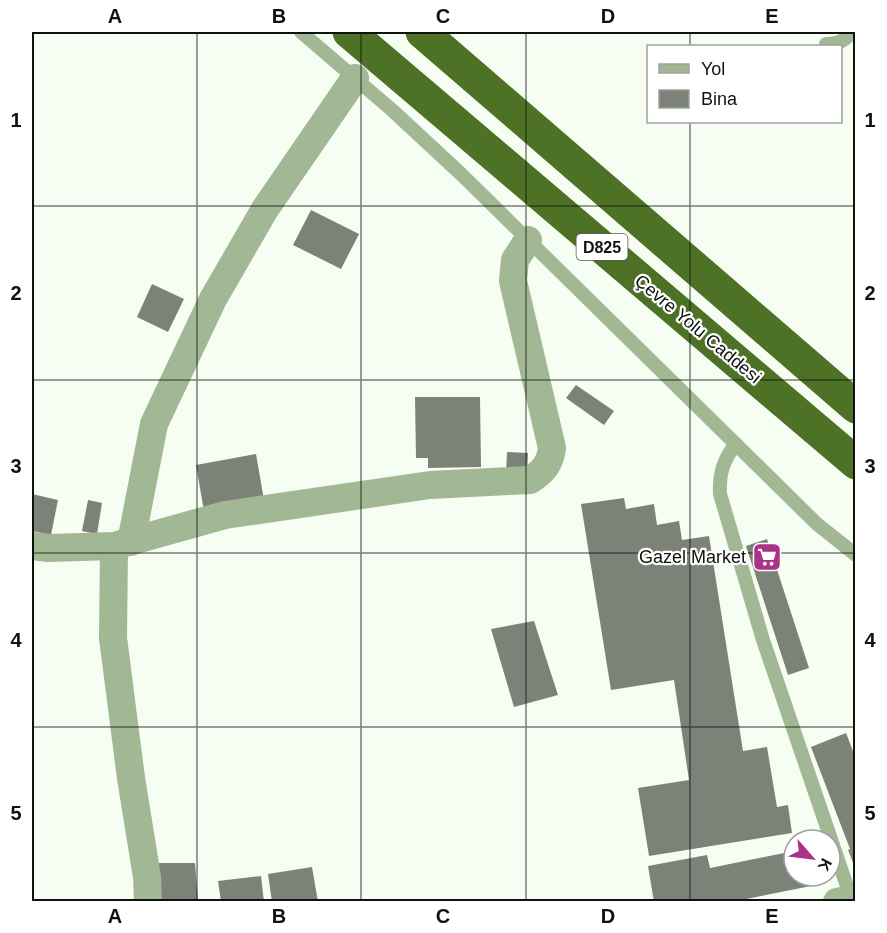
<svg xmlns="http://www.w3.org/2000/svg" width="887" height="933" viewBox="0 0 887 933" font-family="Helvetica,sans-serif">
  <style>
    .building { fill: #7d8278 }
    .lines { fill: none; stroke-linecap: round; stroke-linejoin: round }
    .service { stroke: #a2b793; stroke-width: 14 }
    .minor { stroke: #a2b793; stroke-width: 28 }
    .trunk { stroke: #4d7225; stroke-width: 33 }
    .grid { fill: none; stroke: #10120e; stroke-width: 1.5; stroke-opacity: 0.55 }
    .labels { text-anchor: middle; stroke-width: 4.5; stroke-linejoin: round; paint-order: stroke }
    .shield { fill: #fff; stroke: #585956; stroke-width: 1.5 }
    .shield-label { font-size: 16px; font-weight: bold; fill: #10120e }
    .street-label { font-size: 18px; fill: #10120e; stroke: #fff }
    .poi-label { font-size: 18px; fill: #10120e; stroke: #fff; text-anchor: end }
    .neatline { fill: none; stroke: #10120e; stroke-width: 2 }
    .grid-label { font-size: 20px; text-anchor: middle; font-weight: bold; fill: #10120e }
  </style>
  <rect width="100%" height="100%" fill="#f6fdf2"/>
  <!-- building -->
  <g class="building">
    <polygon points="311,210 359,234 341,269 293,245"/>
    <polygon points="152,284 184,299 168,332 137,317"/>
    <polygon points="576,385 614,411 604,425 566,398"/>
    <polygon points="415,397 480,397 481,467 428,468 428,458 416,458"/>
    <polygon points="507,452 528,453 527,474 506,472"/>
    <polygon points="256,454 264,500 204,511 196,465"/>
    <polygon points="32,494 58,500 51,535 32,531"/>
    <polygon points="624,498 626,509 654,504 657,525 679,521 682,540 709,536 743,751 767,747 777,807 788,805 792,833 649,856 638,788 689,780 674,680 611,690 581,504"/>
    <polygon points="88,500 102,503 97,534 82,531"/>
    <polygon points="767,539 809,668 788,675 746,546"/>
    <polygon points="534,621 558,695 514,707 491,629"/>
    <polygon points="846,733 856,759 855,868 848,850 850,849 811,747"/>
    <polygon points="794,851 794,876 825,876 826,883 731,902 654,902 648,866 707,855 710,868"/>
    <polygon points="156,863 195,863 198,902 158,902"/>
    <polygon points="312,867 318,902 272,902 268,874"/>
    <polygon points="261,876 264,902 221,902 218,881"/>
  </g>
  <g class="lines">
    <!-- service -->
    <g class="service">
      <polyline points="301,32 392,110 461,174 817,524 856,555"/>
      <path d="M826 44C837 44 846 41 851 32"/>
      <path d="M736 444C723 460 719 474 720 494L763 640 851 898"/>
    </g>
    <!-- minor -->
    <g class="minor">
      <polyline points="131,542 154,424 213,299 265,209 355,78"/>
      <path d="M32 546 48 548 114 546 225 515 430 485 530 480C543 472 550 464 552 448L513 281 515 260 528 240"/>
      <polyline points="114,546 113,638 131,778 147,877 148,902"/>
      <polyline points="837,902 856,898"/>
    </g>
    <!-- trunk -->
    <g class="trunk">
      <polyline points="349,32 856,463"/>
      <polyline points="422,32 856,407"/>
    </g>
  </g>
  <!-- grid -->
  <path class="grid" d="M197 32V902M361 32V902M526 32V902M690 32V46M690 122V902M32 206H856M32 380H856M32 553H856M32 727H856"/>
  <!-- icons -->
  <defs>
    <g id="supermarket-square" transform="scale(1.5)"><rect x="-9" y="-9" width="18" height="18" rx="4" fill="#ab3287" stroke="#fff"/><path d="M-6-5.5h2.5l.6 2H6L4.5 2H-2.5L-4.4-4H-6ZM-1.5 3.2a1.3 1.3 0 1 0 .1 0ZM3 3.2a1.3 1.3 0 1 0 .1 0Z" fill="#fff"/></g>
  </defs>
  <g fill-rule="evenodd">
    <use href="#supermarket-square" x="767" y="557"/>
  </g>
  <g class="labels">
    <!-- shield labels -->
    <rect class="shield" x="576.5" y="234" width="51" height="26" rx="4.5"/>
    <g class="shield-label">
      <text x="602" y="253">D825</text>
    </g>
    <!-- street labels -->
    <g class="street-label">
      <text transform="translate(698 329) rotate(40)" y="6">Çevre Yolu Caddesi</text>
    </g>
    <!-- poi labels -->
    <g class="poi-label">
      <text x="746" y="563">Gazel Market</text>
    </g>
  </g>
  <!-- border -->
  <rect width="887" height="933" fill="none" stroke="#ffffff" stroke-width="66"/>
  <!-- legend -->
  <rect x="647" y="45" width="195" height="78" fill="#ffffff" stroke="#9fa09f" stroke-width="1.5"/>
  <rect x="659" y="64" width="30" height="9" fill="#a2b793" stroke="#9fa09f" stroke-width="1.5"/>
  <text x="701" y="75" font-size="18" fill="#10120e">Yol</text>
  <rect x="659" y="90" width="30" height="18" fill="#7d8278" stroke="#9fa09f" stroke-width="1.5"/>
  <text x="701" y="105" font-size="18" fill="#10120e">Bina</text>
  <!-- north arrow -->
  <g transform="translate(812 858) rotate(118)"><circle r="28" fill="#ffffff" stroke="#9fa09f" stroke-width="1.5"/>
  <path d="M0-4.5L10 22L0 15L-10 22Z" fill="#ab3287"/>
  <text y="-9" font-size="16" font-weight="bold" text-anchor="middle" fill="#10120e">K</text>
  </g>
  <rect x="33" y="33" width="821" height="867" class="neatline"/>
  <g class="grid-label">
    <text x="115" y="23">A</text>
    <text x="279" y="23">B</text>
    <text x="443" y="23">C</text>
    <text x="608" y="23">D</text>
    <text x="772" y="23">E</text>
    <text x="16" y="127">1</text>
    <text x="870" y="127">1</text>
    <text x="16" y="300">2</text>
    <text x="870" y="300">2</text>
    <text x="16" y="473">3</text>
    <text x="870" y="473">3</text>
    <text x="16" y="647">4</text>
    <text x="870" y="647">4</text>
    <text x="16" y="820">5</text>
    <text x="870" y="820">5</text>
    <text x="115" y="923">A</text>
    <text x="279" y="923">B</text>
    <text x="443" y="923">C</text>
    <text x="608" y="923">D</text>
    <text x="772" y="923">E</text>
  </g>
</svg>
